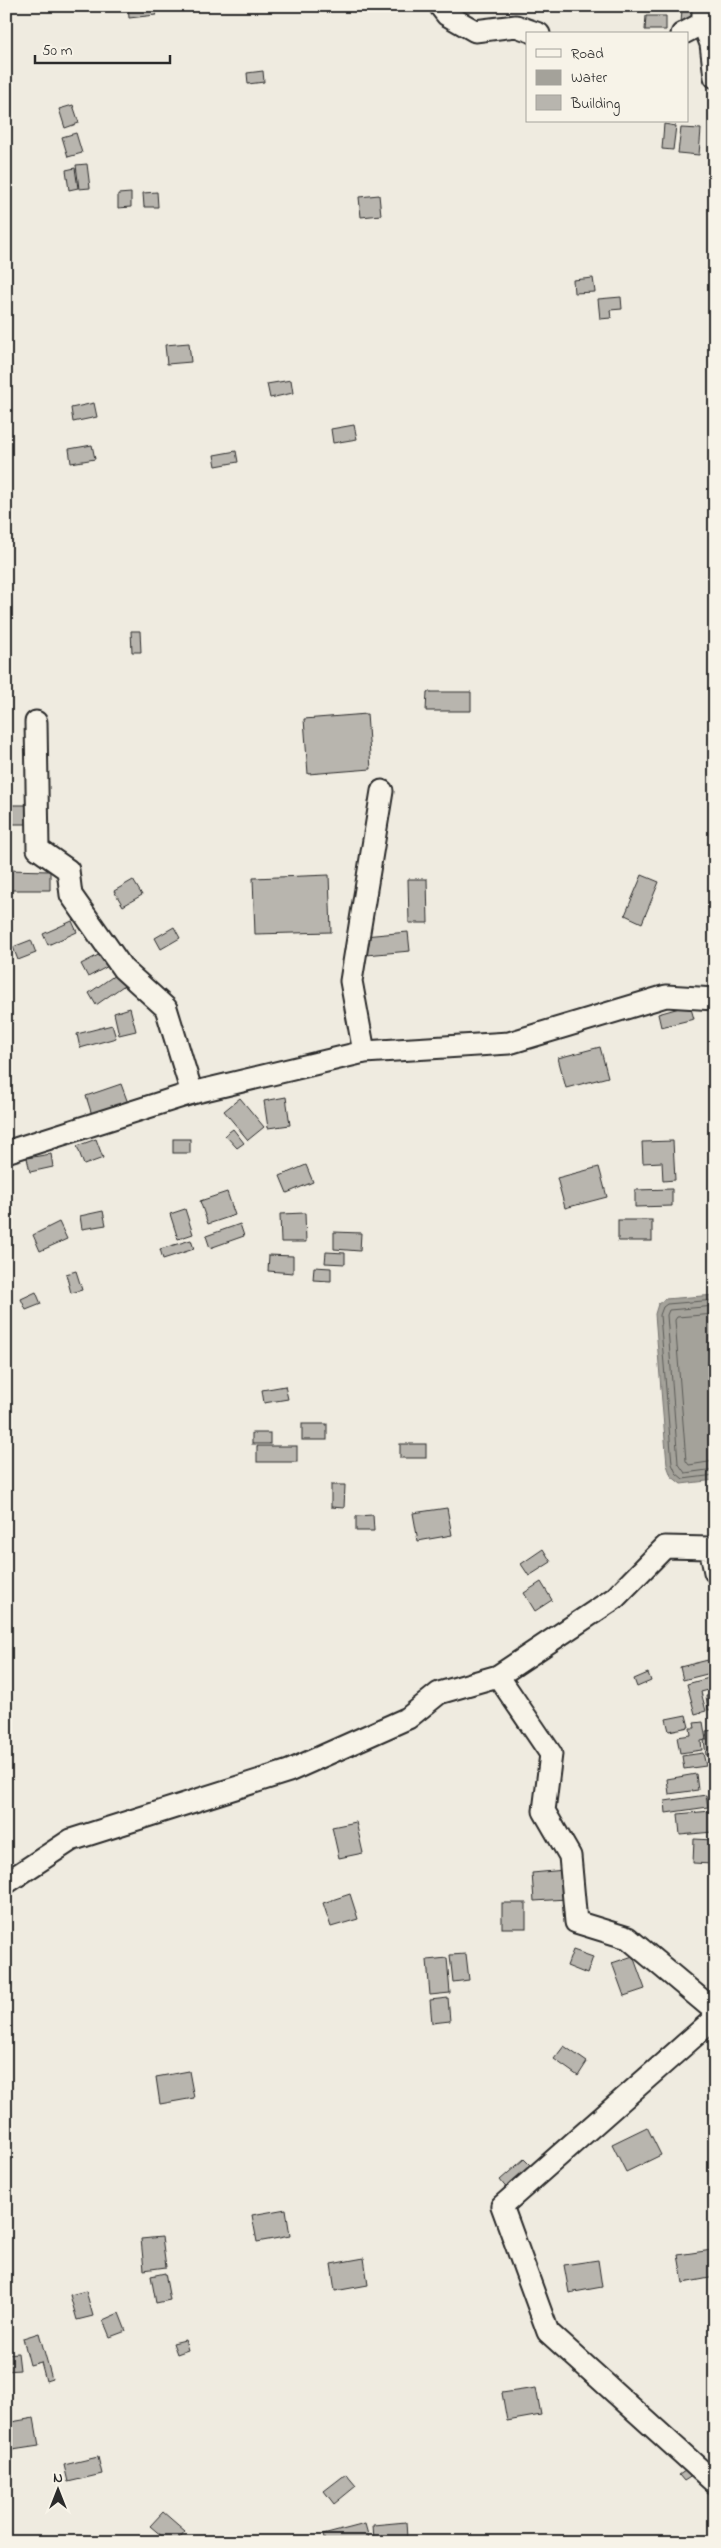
<svg xmlns="http://www.w3.org/2000/svg" width="721" height="2548" viewBox="0 0 721 2548" font-family="'Indie Flower',sans-serif">
  <style>
    .water { fill: #a4a29a; stroke: #74726e }
    .lines { fill: none; stroke-linecap: round; stroke-linejoin: round }
    .shore { stroke: #5b5b57; stroke-width: 1 }
    .building { fill: #b8b5ae; stroke: #2b2b2b }
    .street-casing { stroke: #2b2b2b; stroke-width: 25 }
    .street { stroke: #f7f3e8; stroke-width: 21 }
  </style>
  <rect width="100%" height="100%" fill="#efebe0"/>
  <filter id="ink" filterUnits="userSpaceOnUse"><feTurbulence type="fractalNoise" baseFrequency=".02" numOctaves="2"/><feDisplacementMap in="SourceGraphic" scale="10" xChannelSelector="R" yChannelSelector="G"/><feConvolveMatrix kernelMatrix="1 2 1 2 8 2 1 2 1" color-interpolation-filters="sRGB"/></filter>
  <g filter="url(#ink)">
    <!-- water -->
    <polygon class="water" points="715,1295 715,1480 681,1484 671,1476 667,1465 655,1314 658,1304 665,1299"/>
    <g class="lines">
      <!-- shore -->
      <g class="shore">
        <polyline points="715,1300 667,1304 663,1307 660,1315 672,1464 676,1473 683,1479 715,1475"/>
        <polyline points="715,1306 669,1310 667,1315 678,1463 685,1473 715,1469"/>
        <polyline points="715,1314 677,1317 675,1320 686,1461 689,1465 715,1461"/>
      </g>
    </g>
    <!-- building -->
    <g class="building">
      <polygon points="128,6 154,6 156,15 129,18"/>
      <rect x="584" y="6" width="18" height="4"/>
      <rect x="643" y="6" width="32" height="5"/>
      <polygon points="682,9 695,9 695,23 681,23"/>
      <polygon points="646,16 666,16 666,30 645,30"/>
      <polygon points="263,71 264,82 248,84 247,73"/>
      <polygon points="73,105 79,123 65,128 59,109"/>
      <polygon points="664,124 676,126 673,150 662,149"/>
      <polygon points="681,128 701,129 699,155 678,153"/>
      <polygon points="76,133 82,153 68,157 62,137"/>
      <polygon points="87,164 90,188 79,189 76,165"/>
      <polygon points="75,168 78,188 69,190 66,170"/>
      <polygon points="157,192 158,207 144,207 143,193"/>
      <polygon points="131,193 131,207 118,208 118,194"/>
      <polygon points="379,195 381,215 361,217 359,197"/>
      <polygon points="593,278 595,292 574,293 573,280"/>
      <polygon points="621,297 622,309 610,310 611,318 600,319 598,299"/>
      <polygon points="189,343 191,362 167,364 165,345"/>
      <polygon points="291,380 293,393 270,398 267,384"/>
      <polygon points="94,403 97,417 73,422 71,408"/>
      <polygon points="354,425 357,439 333,443 331,429"/>
      <polygon points="92,445 95,459 71,463 69,449"/>
      <polygon points="236,451 238,462 216,466 214,455"/>
      <polygon points="131,631 140,631 141,652 132,652"/>
      <polygon points="427,692 471,692 471,711 426,711"/>
      <polygon points="367,714 371,769 308,774 304,719"/>
      <rect x="6" y="805" width="24" height="19"/>
      <polygon points="6,870 50,871 50,890 6,890"/>
      <polygon points="329,875 331,932 255,934 253,878"/>
      <polygon points="642,875 659,882 642,923 625,915"/>
      <polygon points="408,879 427,879 428,923 409,923"/>
      <polygon points="133,880 142,895 123,906 114,891"/>
      <polygon points="72,921 77,932 48,945 43,934"/>
      <polygon points="174,927 180,938 161,949 155,938"/>
      <polygon points="408,932 410,951 366,955 364,936"/>
      <polygon points="31,940 36,953 18,960 13,947"/>
      <polygon points="108,950 114,963 88,977 81,964"/>
      <polygon points="118,973 126,984 96,1005 89,993"/>
      <polygon points="690,1005 694,1019 661,1027 658,1014"/>
      <polygon points="130,1008 136,1031 119,1035 114,1013"/>
      <polygon points="112,1025 116,1038 80,1048 77,1034"/>
      <polygon points="600,1047 608,1077 566,1088 558,1058"/>
      <polygon points="121,1084 128,1103 92,1115 86,1096"/>
      <polygon points="286,1097 290,1125 268,1128 264,1101"/>
      <polygon points="240,1098 264,1127 248,1140 224,1111"/>
      <polygon points="233,1129 244,1143 237,1148 225,1135"/>
      <polygon points="96,1139 103,1158 84,1165 77,1146"/>
      <rect x="173" y="1139" width="17" height="14"/>
      <polygon points="673,1141 675,1180 663,1181 662,1162 643,1163 642,1142"/>
      <polygon points="51,1154 53,1167 30,1172 27,1158"/>
      <polygon points="306,1165 313,1182 287,1193 280,1176"/>
      <polygon points="599,1167 607,1197 565,1208 557,1178"/>
      <polygon points="672,1189 672,1206 635,1207 635,1190"/>
      <polygon points="227,1192 235,1215 208,1224 200,1201"/>
      <polygon points="185,1209 193,1234 178,1239 170,1214"/>
      <polygon points="103,1211 106,1225 82,1229 80,1216"/>
      <polygon points="305,1213 306,1242 281,1242 280,1214"/>
      <rect x="618" y="1220" width="34" height="21"/>
      <polygon points="59,1222 67,1239 40,1251 33,1235"/>
      <polygon points="240,1224 244,1236 210,1248 206,1236"/>
      <polygon points="334,1232 361,1233 360,1251 334,1249"/>
      <polygon points="191,1240 194,1249 163,1259 160,1249"/>
      <polygon points="326,1252 345,1253 345,1264 325,1263"/>
      <polygon points="269,1255 293,1256 293,1273 268,1271"/>
      <polygon points="314,1267 331,1268 331,1281 313,1280"/>
      <polygon points="76,1271 82,1290 71,1293 66,1274"/>
      <polygon points="36,1292 41,1304 26,1310 21,1299"/>
      <polygon points="285,1386 288,1399 264,1403 262,1390"/>
      <rect x="302" y="1424" width="25" height="16"/>
      <rect x="252" y="1433" width="18" height="11"/>
      <rect x="400" y="1444" width="26" height="14"/>
      <rect x="257" y="1446" width="40" height="16"/>
      <polygon points="331,1485 345,1485 344,1508 331,1507"/>
      <polygon points="447,1508 452,1535 418,1541 413,1513"/>
      <polygon points="373,1515 374,1531 356,1531 356,1516"/>
      <polygon points="543,1549 551,1562 529,1576 521,1564"/>
      <polygon points="541,1582 552,1600 535,1611 524,1593"/>
      <polygon points="708,1660 711,1673 683,1680 680,1667"/>
      <polygon points="648,1673 651,1681 637,1687 634,1679"/>
      <polygon points="709,1678 712,1689 701,1692 706,1711 695,1714 687,1684"/>
      <polygon points="715,1695 715,1709 708,1710 706,1696"/>
      <polygon points="686,1715 689,1727 669,1731 666,1719"/>
      <polygon points="703,1722 706,1740 701,1741 702,1750 680,1753 677,1737 691,1735 690,1728 695,1728 694,1723"/>
      <polygon points="715,1730 715,1754 706,1755 704,1740 707,1740 706,1731"/>
      <polygon points="703,1753 706,1766 684,1769 682,1756"/>
      <polygon points="715,1764 715,1783 712,1783 709,1765"/>
      <polygon points="696,1774 698,1790 669,1794 667,1779"/>
      <polygon points="706,1795 708,1807 666,1813 665,1801"/>
      <polygon points="711,1811 713,1832 680,1835 678,1814"/>
      <polygon points="356,1822 363,1853 339,1858 332,1827"/>
      <polygon points="694,1839 713,1840 712,1864 693,1863"/>
      <polygon points="565,1870 567,1899 534,1901 532,1873"/>
      <polygon points="350,1894 358,1919 331,1927 323,1903"/>
      <rect x="502" y="1903" width="24" height="25"/>
      <polygon points="573,1950 593,1957 587,1974 567,1966"/>
      <polygon points="466,1954 469,1980 453,1982 450,1955"/>
      <polygon points="633,1956 645,1989 624,1996 612,1963"/>
      <polygon points="447,1958 450,1993 430,1995 427,1960"/>
      <polygon points="448,1998 450,2021 432,2023 430,2000"/>
      <polygon points="564,2046 587,2062 578,2076 554,2059"/>
      <polygon points="189,2071 194,2098 160,2104 156,2077"/>
      <polygon points="647,2127 661,2155 626,2172 612,2144"/>
      <polygon points="524,2159 533,2168 508,2190 500,2180"/>
      <polygon points="286,2209 290,2236 257,2242 252,2215"/>
      <polygon points="162,2237 166,2267 144,2270 141,2239"/>
      <polygon points="712,2250 715,2277 683,2283 678,2255"/>
      <polygon points="364,2258 368,2285 335,2291 331,2264"/>
      <polygon points="598,2260 602,2287 569,2293 564,2265"/>
      <polygon points="165,2273 170,2300 156,2303 151,2276"/>
      <polygon points="86,2291 93,2316 77,2320 70,2295"/>
      <polygon points="119,2313 126,2331 110,2337 103,2320"/>
      <polygon points="39,2333 52,2379 46,2381 41,2362 30,2365 23,2338"/>
      <polygon points="185,2340 188,2350 177,2354 173,2343"/>
      <polygon points="18,2353 20,2370 6,2371 6,2354"/>
      <polygon points="536,2388 541,2415 507,2421 502,2393"/>
      <polygon points="34,2418 39,2446 6,2451 6,2423"/>
      <polygon points="98,2457 102,2474 68,2482 64,2465"/>
      <polygon points="691,2467 695,2474 684,2481 679,2475"/>
      <polygon points="346,2474 356,2486 334,2504 324,2491"/>
      <polygon points="163,2512 185,2531 176,2542 169,2542 150,2526"/>
      <polygon points="406,2522 407,2538 374,2540 373,2525"/>
      <polygon points="6,2523 9,2523 11,2542 6,2542"/>
      <polygon points="365,2524 370,2542 325,2542 323,2535"/>
    </g>
    <g class="lines">
      <!-- street casing -->
      <g class="street-casing">
        <g id="street">
          <polyline points="440,6 447,15 475,31 516,26 539,34"/>
          <polyline points="703,6 703,23 711,44 715,77"/>
          <polyline points="682,34 703,23"/>
          <polyline points="36,722 38,849 68,870 71,895 123,969 166,1008 192,1093"/>
          <polyline points="364,1052 351,981 382,791"/>
          <polyline points="6,1152 192,1093 364,1052 509,1043 666,996 715,999"/>
          <polyline points="498,1676 551,1754 544,1811 570,1856 576,1922 628,1938 715,2011"/>
          <polyline points="6,1883 71,1840 289,1771 408,1718 439,1693 498,1676 615,1598 665,1547 710,1548 715,1572"/>
          <polyline points="715,2018 502,2206 548,2332 715,2483"/>
        </g>
      </g>
      <!-- street -->
      <use href="#street" class="street"/>
    </g>
  </g>
  <!-- margin -->
  <rect width="721" height="2548" fill="none" stroke="#f7f3e8" stroke-width="25"/>
  <rect x="12" y="12" width="696" height="2523" fill="none" stroke="#2b2b2b" stroke-width="2" filter="url(#ink)"/>
  <!-- legend -->
  <rect x="526" y="32" width="162" height="90" fill="#f7f3e8" stroke="#a5a39c"/>
  <rect x="536" y="49" width="25" height="8" fill="#f7f3e8" stroke="#a5a39c"/>
  <text x="571" y="58" font-size="15" fill="#2b2b2b">Road</text>
  <rect x="536" y="70" width="25" height="15" fill="#a4a29a" stroke="#a5a39c"/>
  <text x="571" y="82" font-size="15" fill="#2b2b2b">Water</text>
  <rect x="536" y="95" width="25" height="15" fill="#b8b5ae" stroke="#a5a39c"/>
  <text x="571" y="108" font-size="15" fill="#2b2b2b">Building</text>
  <!-- north arrow -->
  <g transform="translate(58 2490)" stroke="#f7f3e8" stroke-width="4" paint-order="stroke">
  <path d="M0-4L9 19L0 12L-9 19Z" fill="#2b2b2b"/>
  <text y="-8" font-size="14" font-weight="bold" text-anchor="middle" fill="#2b2b2b">N</text>
  </g>
  <!-- scale -->
  <path d="M35 55v8h135v-8" fill="none" stroke="#2b2b2b" stroke-width="2.5"/>
  <text x="42" y="55" font-size="15" fill="#2b2b2b" stroke="#f7f3e8" stroke-width="4" paint-order="stroke">50 m</text>
</svg>
